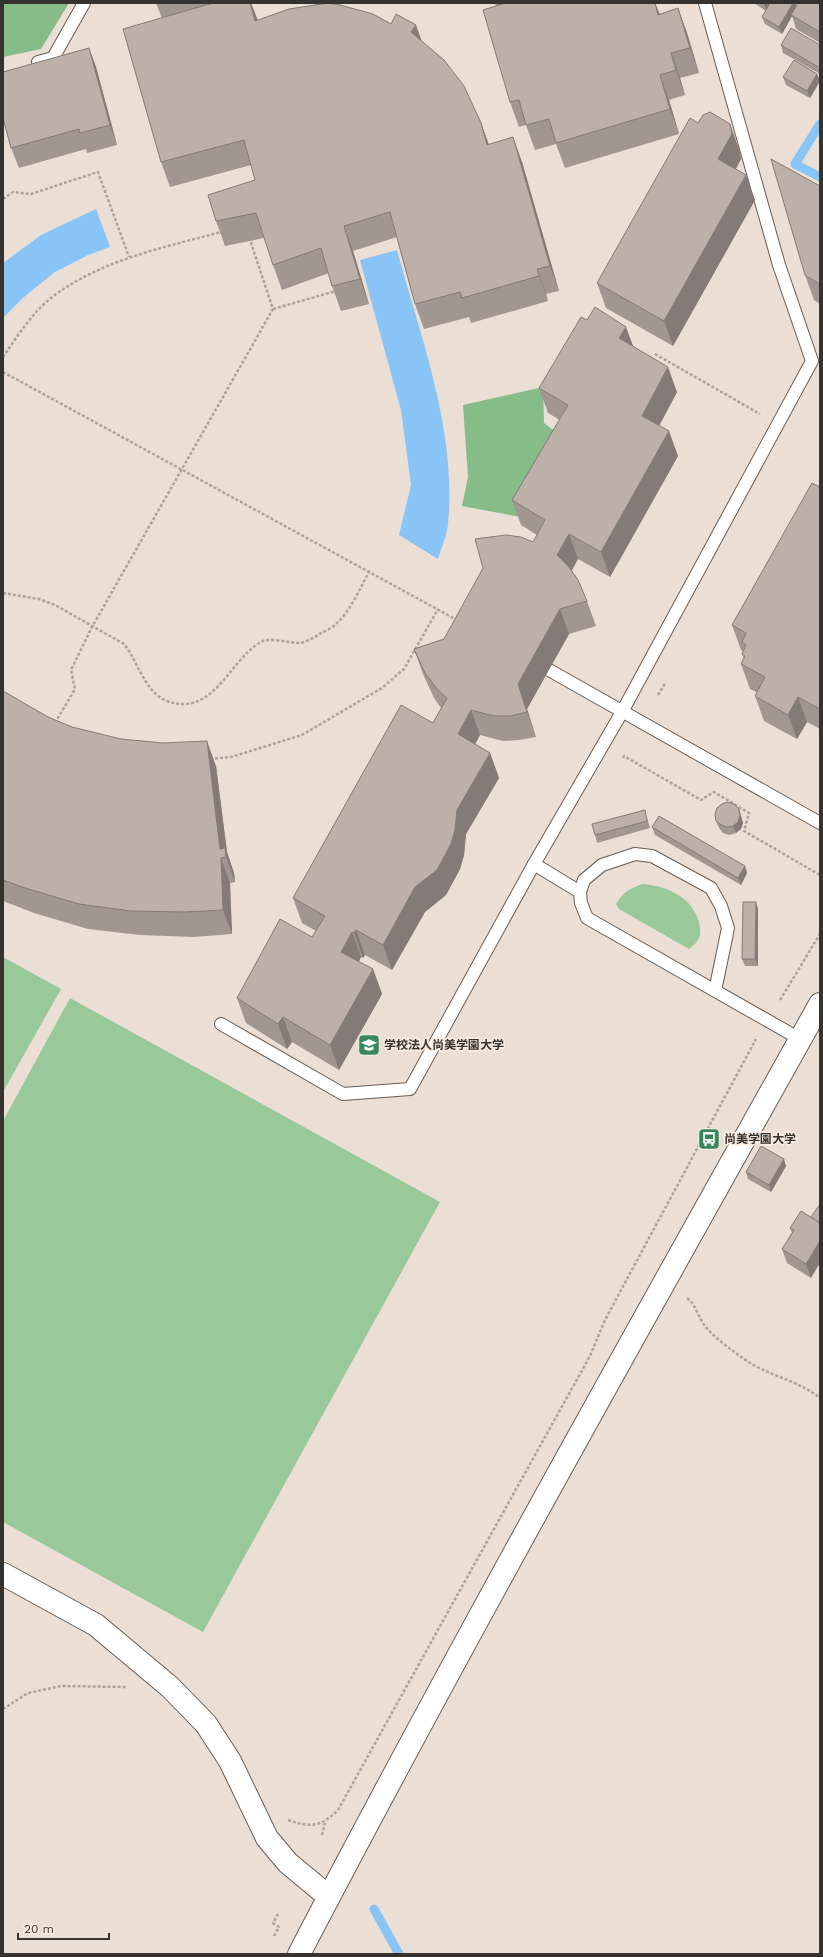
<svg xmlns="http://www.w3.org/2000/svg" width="823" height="1957" viewBox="0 0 823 1957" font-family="'Work Sans','Noto Sans JP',sans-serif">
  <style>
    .green { fill: #99c89a }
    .forest { fill: #85bc88 }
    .water { fill: #88c4f6 }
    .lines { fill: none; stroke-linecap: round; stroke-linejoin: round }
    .stream { stroke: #88c4f6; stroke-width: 9 }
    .lane-casing { stroke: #675d55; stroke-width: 14 }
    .street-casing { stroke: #675d55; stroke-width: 24 }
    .secondary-casing { stroke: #675d55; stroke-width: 24 }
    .path { stroke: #aca39b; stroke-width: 2.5; stroke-dasharray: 3 2; stroke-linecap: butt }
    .lane { stroke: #fff; stroke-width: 12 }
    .street { stroke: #fff; stroke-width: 22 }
    .secondary { stroke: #fff; stroke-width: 22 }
    .wall { fill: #a29790 }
    .shaded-wall { fill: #847b76 }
    .building { fill: #bcb0a8; stroke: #847b76 }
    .labels { text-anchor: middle; stroke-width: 3.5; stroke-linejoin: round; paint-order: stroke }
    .poi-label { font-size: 12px; font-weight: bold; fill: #36322e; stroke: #f7ebe2; text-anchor: start }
  </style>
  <rect width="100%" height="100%" fill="#eaded5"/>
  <!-- green -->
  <g class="green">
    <path d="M643 884C667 886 692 897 699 922 702 935 700 941 689 949L619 909 616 904C623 892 630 888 643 884Z"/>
    <polygon points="3,957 61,989 3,1092"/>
    <polygon points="70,998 440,1202 203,1632 3,1522 3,1121"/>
  </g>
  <!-- forest -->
  <g class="forest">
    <polygon points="3,3 69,3 41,49 3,57"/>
    <polygon points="543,387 544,423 560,435 520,517 462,506 468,477 463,405"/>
  </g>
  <!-- water -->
  <g class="water">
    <polygon points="96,209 110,247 88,255 55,272 24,297 3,318 3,263 41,235"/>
    <path d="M397 250C421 339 457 431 448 524 447 536 441 548 438 559L399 535 411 485 401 410 360 260Z"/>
  </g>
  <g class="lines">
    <!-- stream -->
    <g class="stream">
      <polyline points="820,124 795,164 820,177"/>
      <polyline points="374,1909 399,1954"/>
    </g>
    <!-- lane casing -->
    <g class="lane-casing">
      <g id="lane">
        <polyline points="38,62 53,58 84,3"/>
        <polyline points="549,670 820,823"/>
        <polyline points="534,864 580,892"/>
        <polyline points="715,991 728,928 721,906 711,888 652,856 635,854 602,865 584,880 580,892 581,903 587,918 800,1039"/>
        <polyline points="221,1024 343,1094 410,1089 534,864 622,712 812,361 779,265 705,3"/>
      </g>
    </g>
    <!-- street casing -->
    <g class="street-casing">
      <polyline id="street" points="3,1574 96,1625 170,1687 206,1724 230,1761 267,1838 288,1863 329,1897"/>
    </g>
    <!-- secondary casing -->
    <g class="secondary-casing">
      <path id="secondary" d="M299 1954C466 1634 644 1319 820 1004"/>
    </g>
    <!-- path -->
    <g class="path">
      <polyline points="3,199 13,192 31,194 98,172 129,257"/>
      <polyline points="273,309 336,291"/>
      <polyline points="655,354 760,414"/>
      <path d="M3 357C17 337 31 314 51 298 100 260 162 248 221 232"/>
      <polyline points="3,372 457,620"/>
      <path d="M3 593 39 599 55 605 124 644C138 661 144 692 167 701 214 718 229 660 261 642 268 637 290 643 300 643 306 642 314 638 319 634 325 631 333 628 337 623 351 610 360 588 369 572"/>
      <polyline points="658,695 666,682"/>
      <polyline points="55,723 75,689 71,670 92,627 273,309 250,240"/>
      <polyline points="623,758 624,756 701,800 714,792 749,813 744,831 820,875"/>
      <polyline points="210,759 231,757 302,735 382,688 404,669 438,609"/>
      <polyline points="780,1000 820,934"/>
      <path d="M687 1298C696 1305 697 1314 703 1323 710 1335 733 1351 744 1359 768 1376 796 1379 820 1398"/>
      <polyline points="3,1709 28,1693 61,1686 127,1687"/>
      <path d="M288 1820C312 1828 320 1827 338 1810L590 1356 605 1320 756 1039"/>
      <polyline points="322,1835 325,1823"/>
      <polyline points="274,1936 279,1927 273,1923 278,1914"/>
    </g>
    <!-- lane -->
    <use href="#lane" class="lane"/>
    <!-- street -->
    <use href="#street" class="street"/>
    <!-- secondary -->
    <use href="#secondary" class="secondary"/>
  </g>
  <!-- wall -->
  <g class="wall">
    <polygon points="156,3 251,3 257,21 421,41 481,123 489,145 522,162 559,291 546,294 548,301 471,323 469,317 424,329 415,304 397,237 353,251 369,304 341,311 332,286 329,273 282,290 273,265 264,238 225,246 216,221 255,180 251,165 170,187 161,162 162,18"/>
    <polygon points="495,3 655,3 660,14 678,8 687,33 699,73 680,78 685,95 669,100 679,134 565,168 556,144 535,150 526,125 519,127 510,102 496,6"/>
    <polygon points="754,3 795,3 796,6 820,5 820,43 796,29 792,16 782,34 765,24 762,17 766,11"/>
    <polygon points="781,45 820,45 820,74 783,53"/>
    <polygon points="89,48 96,67 117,145 87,153 86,149 19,168 11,148"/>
    <polygon points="817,74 820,81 810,98 786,85 783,77"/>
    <polygon points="739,149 741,159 736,169 755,200 673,346 606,308 597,283"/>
    <polygon points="820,186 820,304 814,300 805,275"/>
    <polygon points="633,346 677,392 659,426 678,456 610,577 578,559 572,570 587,601 596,626 569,634 527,709 536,737 519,740 503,741 480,735 475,744 490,753 499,778 466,834 464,855 460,869 446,895 425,912 392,970 365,955 363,958 361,957 359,962 373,969 382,994 339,1070 292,1042 287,1049 246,1023 237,998 312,937 316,931 302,923 293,898 433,723 441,708 434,698 423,674 414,649 444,639 533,542 537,535 521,525 512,500 560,420 548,413 539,388"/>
    <polygon points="820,487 820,729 807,722 797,739 764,721 755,696 757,692 750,689 741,664 744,659 742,654 743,651 741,650 732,625"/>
    <polygon points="3,691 48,717 72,727 216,766 227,852 234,873 235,882 230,883 232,934 194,937 140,935 88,929 34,913 3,901"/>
    <polygon points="739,809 743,823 741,829 736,833 729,835 723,833 719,828 716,821"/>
    <polygon points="647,817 650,828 597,843 595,835"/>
    <polygon points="652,827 745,866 747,873 741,885 655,835"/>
    <polygon points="758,909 758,966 745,966 742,959"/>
    <polygon points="786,1166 771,1192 748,1179 746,1172"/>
    <polygon points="811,1217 811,1278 787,1263 782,1249 792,1233 790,1228"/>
  </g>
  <!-- shaded-wall -->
  <g class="shaded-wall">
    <polygon points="250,3 251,3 257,18 264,46 255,21"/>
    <polygon points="655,3 662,22 658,15"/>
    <polygon points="764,3 771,3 766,11 764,4"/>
    <polygon points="793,3 795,3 797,7 791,15 792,16 782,34 779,27"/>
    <polygon points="678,8 687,33 699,73 690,48"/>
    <polygon points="416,25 425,50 411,32"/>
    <polygon points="89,48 96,67 117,145 110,125"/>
    <polygon points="671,53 680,78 685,95 676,70"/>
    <polygon points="817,74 820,81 810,98 807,91"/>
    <polygon points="660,75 669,100 679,134 670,109"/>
    <polygon points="481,123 490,148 487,145"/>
    <polygon points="730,124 739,149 741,159 727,184 718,159"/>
    <polygon points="513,137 522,162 559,291 550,266"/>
    <polygon points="746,175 755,200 673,346 664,321"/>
    <polygon points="344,226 353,251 369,304 360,279"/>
    <polygon points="537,269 546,294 548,301 539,276"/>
    <polygon points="626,327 635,351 619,338"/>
    <polygon points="668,367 677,392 651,441 642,416"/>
    <polygon points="669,431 678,456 610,577 601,552"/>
    <polygon points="569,534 578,559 566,580 557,555"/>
    <polygon points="560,609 569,634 527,709 536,737 527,712 518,684"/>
    <polygon points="798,697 807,722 797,739 788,715"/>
    <polygon points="471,710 480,735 467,759 458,734"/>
    <polygon points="207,741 216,766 227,852 234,873 235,882 226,857 220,849"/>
    <polygon points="490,753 499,778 466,834 464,855 460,869 446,895 425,912 392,970 383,945 415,887 457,810"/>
    <polygon points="739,809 743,823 741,829 736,833 733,826"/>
    <polygon points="221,858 230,883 232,934 223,910"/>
    <polygon points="745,866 747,873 741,885 738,878"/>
    <polygon points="756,902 758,909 758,966 755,959"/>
    <polygon points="356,930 365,955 363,958 354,933"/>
    <polygon points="352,932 361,957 350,977 341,952"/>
    <polygon points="373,969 382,994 339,1070 330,1045"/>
    <polygon points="283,1017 292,1042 287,1049 278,1024"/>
    <polygon points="784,1159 786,1166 771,1192 769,1185"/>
    <polygon points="820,1241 820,1263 811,1278 806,1264"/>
  </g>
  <!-- building -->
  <g class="building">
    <polygon points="213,3 250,3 255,21 289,9 328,3 340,5 373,14 391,24 396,14 416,25 411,32 444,60 464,86 481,123 487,145 513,137 550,266 537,269 539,276 462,298 460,292 415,304 390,212 344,226 360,279 332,286 321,248 273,265 256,213 216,221 208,195 255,180 244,140 161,162 123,29"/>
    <polygon points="505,3 655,3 658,15 678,8 690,48 671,53 676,70 660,75 670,109 556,143 549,119 526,125 519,100 510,102 483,10"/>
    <polygon points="770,3 793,3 779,27 762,17"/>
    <polygon points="798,3 817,3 820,5 820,32 791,15"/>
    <polygon points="791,28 820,45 820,68 781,45"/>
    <polygon points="89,48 110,125 80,133 79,129 11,148 3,118 3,72"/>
    <polygon points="794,60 817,74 807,91 783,77"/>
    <polygon points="710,112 730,124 732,134 718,159 746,175 664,321 597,283 690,118 698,123 703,115"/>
    <polygon points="771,159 820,186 820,284 805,275"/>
    <polygon points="595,307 626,327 619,338 668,367 642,416 669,431 601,552 569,534 557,555 569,567 578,580 587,601 560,609 518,684 527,712 510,716 494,716 471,710 458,734 490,753 457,810 455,830 451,844 437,870 415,887 383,945 356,930 354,933 352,932 341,952 373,969 330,1045 283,1017 278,1024 237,998 280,919 312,937 325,916 293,898 401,705 433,723 447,698 438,690 425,673 414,649 444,639 483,568 475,539 506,535 521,537 533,542 545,520 512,500 568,405 539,388 581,317 587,320"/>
    <polygon points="812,483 820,487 820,709 798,697 788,715 755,696 765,677 741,664 745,656 742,654 746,645 742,642 746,633 732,625"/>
    <polygon points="3,691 48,717 72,727 121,739 163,743 207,741 220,849 225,848 226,857 221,858 223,910 185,912 131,911 79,904 25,888 3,880"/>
    <polygon points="728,802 734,804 739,809 740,815 738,822 733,826 727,827 721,825 716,821 715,814 717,808 722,804"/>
    <polygon points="645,810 647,821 595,835 592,824"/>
    <polygon points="659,816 745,866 738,878 652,827"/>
    <polygon points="743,902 756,902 755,959 742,959"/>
    <polygon points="761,1146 784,1159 769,1185 746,1172"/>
    <polygon points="820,1204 820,1223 811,1217"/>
    <polygon points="801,1211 820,1223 820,1241 806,1264 782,1249 794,1230 790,1228"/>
  </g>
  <!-- icons -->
  <defs>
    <g id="university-square" transform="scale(1.15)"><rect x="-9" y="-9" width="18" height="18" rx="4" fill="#36895c" stroke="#f7ebe2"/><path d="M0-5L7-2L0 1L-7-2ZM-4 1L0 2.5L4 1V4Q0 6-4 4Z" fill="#fff"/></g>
    <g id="bus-square" transform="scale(1.15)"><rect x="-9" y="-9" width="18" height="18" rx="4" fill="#36895c" stroke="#f7ebe2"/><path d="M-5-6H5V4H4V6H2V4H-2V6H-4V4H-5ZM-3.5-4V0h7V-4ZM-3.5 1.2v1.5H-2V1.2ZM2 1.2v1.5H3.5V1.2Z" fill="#fff"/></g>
  </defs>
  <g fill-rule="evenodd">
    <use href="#university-square" x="369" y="1045"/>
    <use href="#bus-square" x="709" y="1139"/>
  </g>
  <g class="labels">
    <!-- poi labels -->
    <g class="poi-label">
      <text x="384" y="1049">学校法人尚美学園大学</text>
      <text x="724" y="1143">尚美学園大学</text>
    </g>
  </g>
  <!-- border -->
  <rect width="823" height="1957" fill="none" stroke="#36322e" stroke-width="8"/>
  <!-- scale -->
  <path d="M18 1933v6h91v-6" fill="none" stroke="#36322e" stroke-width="2"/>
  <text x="24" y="1933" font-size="12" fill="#36322e" stroke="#f7ebe2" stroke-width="3" paint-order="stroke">20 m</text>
</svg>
